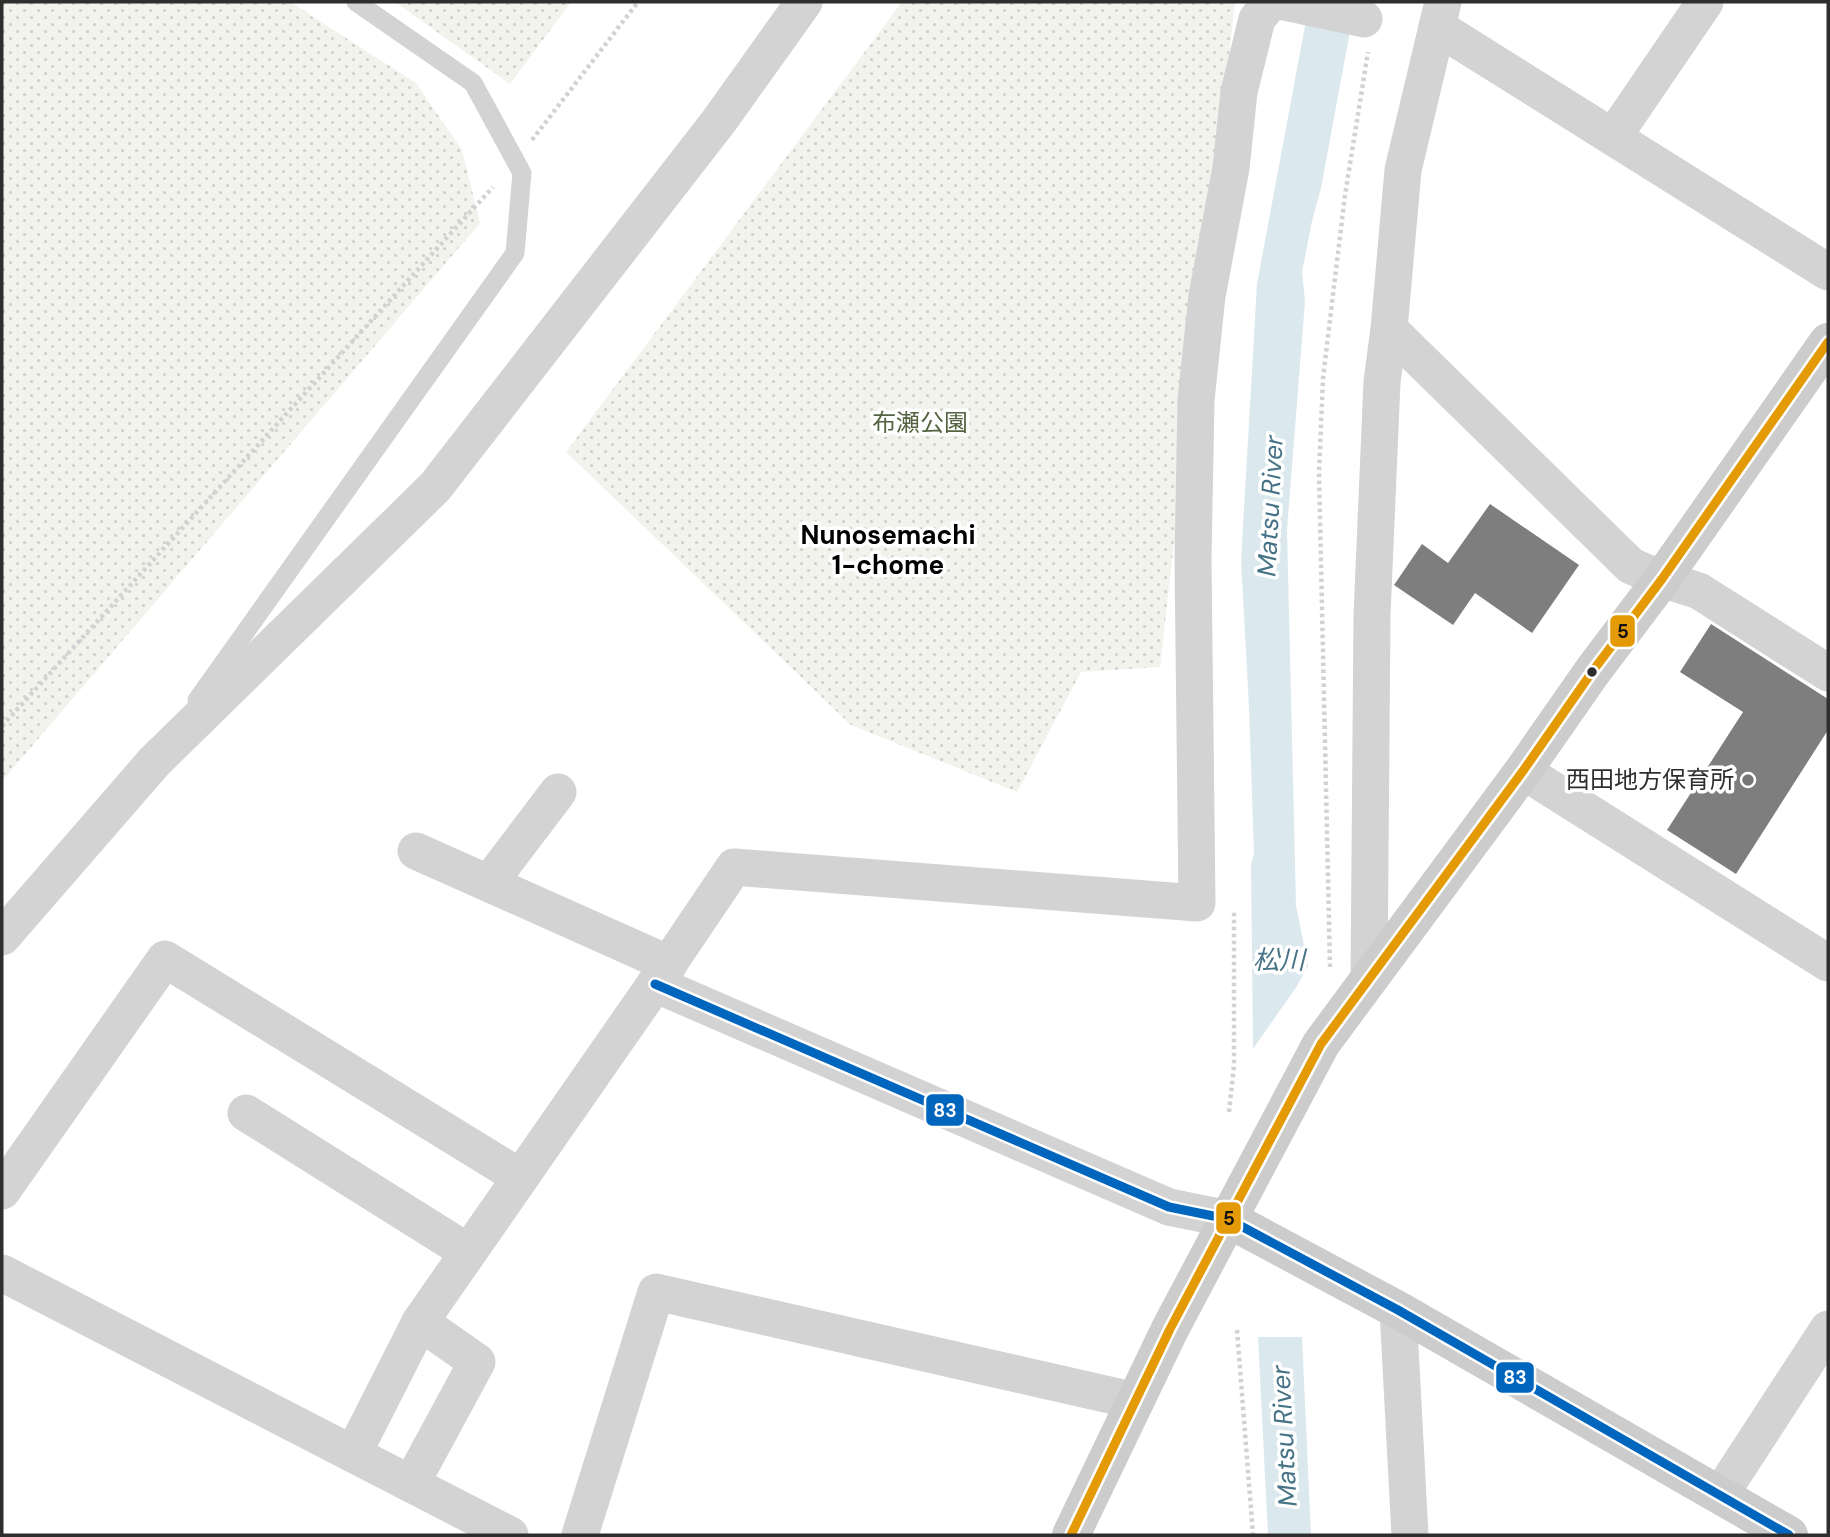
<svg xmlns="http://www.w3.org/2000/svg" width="1830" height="1537" viewBox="0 0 1830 1537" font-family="'DM Sans','Noto Sans JP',sans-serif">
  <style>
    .green { fill: url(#green-dots) }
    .water { fill: #dbe9ee }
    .building { fill: #7e7e7e }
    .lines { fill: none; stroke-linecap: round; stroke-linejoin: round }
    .path { stroke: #d2d2d2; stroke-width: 4.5; stroke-dasharray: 3.5 3.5; stroke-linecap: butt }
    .lane { stroke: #d3d3d3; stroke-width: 19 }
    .street { stroke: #d3d3d3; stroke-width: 37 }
    .secondary { stroke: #ccc; stroke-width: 38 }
    .bus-1-casing { stroke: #fff; stroke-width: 14 }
    .bus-2-casing { stroke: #fff; stroke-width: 14 }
    .bus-1 { stroke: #0065bd; stroke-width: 9 }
    .bus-2 { stroke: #e39a05; stroke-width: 9 }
    .bus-dot { fill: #2e2e2e; stroke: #fff; stroke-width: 2.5 }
    .poi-dot { fill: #777; stroke: #fff; stroke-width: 2.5 }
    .labels { text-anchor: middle; stroke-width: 7; stroke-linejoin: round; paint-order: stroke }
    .park-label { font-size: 24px; fill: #546441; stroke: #fff }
    .poi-label { font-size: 24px; fill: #2e2e2e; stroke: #fff; text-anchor: end }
    .water-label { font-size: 26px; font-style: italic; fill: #467385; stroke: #fff }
    .neighbourhood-label { font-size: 26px; font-weight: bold; fill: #000; stroke: #fff }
    .line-badge { stroke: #fff; stroke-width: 2.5 }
    .badge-label { font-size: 19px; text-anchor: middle; font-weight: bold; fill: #fff }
    .pale-badge-label { font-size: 19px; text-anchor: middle; font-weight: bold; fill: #111 }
  </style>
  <defs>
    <pattern id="green-dots" width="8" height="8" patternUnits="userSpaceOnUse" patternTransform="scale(1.75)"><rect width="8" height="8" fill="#f1f3ec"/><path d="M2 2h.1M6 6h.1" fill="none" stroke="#cfd1cb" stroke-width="1.8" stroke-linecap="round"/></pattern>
  </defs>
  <rect width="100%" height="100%" fill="#fff"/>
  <!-- green -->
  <g class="green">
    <polygon points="2,2 290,2 416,83 462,150 480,223 2,781"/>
    <polygon points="395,2 571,2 510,84"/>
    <polygon points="902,2 1235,2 1160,667 1081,672 1017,792 851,725 566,452"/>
  </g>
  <!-- water -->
  <g class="water">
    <polygon points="1307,15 1351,26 1321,188 1312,221 1302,272 1305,301 1287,530 1296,905 1308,966 1297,986 1253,1049 1251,865 1254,854 1249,707 1241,561 1257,284"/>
    <polygon points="1258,1337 1302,1337 1311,1535 1268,1535"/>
  </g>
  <!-- building -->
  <g class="building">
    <polygon points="1490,504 1579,565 1532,633 1475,593 1453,625 1394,585 1422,544 1448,563"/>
    <polygon points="1711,624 1828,699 1828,730 1736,874 1667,830 1743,712 1680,672"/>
  </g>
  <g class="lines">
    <!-- path -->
    <g class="path">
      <polyline points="532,140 638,2"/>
      <polyline points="2,726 493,187"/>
      <polyline points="1330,967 1319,473 1323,378 1345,195 1368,52"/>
      <polyline points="1229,1112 1234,1066 1234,911"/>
      <polyline points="1237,1330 1253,1535"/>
    </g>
    <!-- lane -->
    <polyline class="lane" points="197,700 515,253 522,173 473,83 356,2"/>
    <!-- street -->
    <g class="street">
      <polyline points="1284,2 1364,19"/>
      <polyline points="1437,27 1828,272"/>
      <polyline points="1613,137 1705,2"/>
      <polyline points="1389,329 1631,566 1662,579 1699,591 1828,673"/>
      <polyline points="1523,771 1828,963"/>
      <polyline points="416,851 669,964"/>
      <polyline points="489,883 558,792"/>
      <polyline points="2,937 154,762 435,487 719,121 804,2"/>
      <polyline points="1369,979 1372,615 1382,382 1389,329 1403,170 1443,2"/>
      <polyline points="655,984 1169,1207 1228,1219"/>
      <polyline points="246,1113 468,1252"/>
      <polyline points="2,1191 165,959 520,1177"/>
      <polyline points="2,1273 510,1535"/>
      <polyline points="1398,1310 1410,1535"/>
      <polyline points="353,1454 420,1322 655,984 734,867 1197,903 1193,559 1196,400 1207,296 1231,168 1239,92 1257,19 1269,4 1276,2"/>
      <polyline points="411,1484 477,1362 420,1322"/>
      <polyline points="1720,1495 1828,1329"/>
      <polyline points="580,1535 656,1292 1136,1401"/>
    </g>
    <!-- secondary -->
    <g class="secondary">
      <polyline points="1228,1219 1398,1310 1789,1535"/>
      <polyline points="1071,1535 1170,1329 1321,1044 1523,771 1592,672 1662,579 1828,342"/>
    </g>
    <!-- bus-1 casing -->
    <g class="bus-1-casing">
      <polyline id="bus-1" points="655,984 1169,1207 1228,1219 1398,1310 1789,1535"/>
    </g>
    <!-- bus-2 casing -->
    <g class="bus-2-casing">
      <polyline id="bus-2" points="1071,1535 1170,1329 1321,1044 1523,771 1592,672 1662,579 1828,342"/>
    </g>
    <!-- bus-1 -->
    <use href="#bus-1" class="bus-1"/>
    <!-- bus-2 -->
    <use href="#bus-2" class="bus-2"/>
  </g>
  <!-- markers -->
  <circle class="bus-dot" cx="1592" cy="672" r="6"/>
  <circle class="poi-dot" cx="1748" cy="780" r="7"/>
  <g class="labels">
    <!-- park labels -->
    <g class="park-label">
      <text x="920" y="431">布瀬公園</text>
    </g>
    <!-- poi labels -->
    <g class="poi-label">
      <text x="1734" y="788">西田地方保育所</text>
    </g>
    <!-- water labels -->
    <g class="water-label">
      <text transform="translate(1270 506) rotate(-87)" y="9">Matsu River</text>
      <text x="1279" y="969">松川</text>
      <text transform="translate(1284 1436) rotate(-93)" y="9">Matsu River</text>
    </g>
    <!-- neighbourhood labels -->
    <g class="neighbourhood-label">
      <text x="888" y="544">Nunosemachi<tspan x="888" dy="30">1-chome</tspan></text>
    </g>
  </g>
  <g class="line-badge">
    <rect x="1609" y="614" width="27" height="34" rx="7" fill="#e39a05"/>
    <rect x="925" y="1093" width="40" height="34" rx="7" fill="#0065bd"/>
    <rect x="1215" y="1201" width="27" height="34" rx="7" fill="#e39a05"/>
    <rect x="1495" y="1361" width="40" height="33" rx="7" fill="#0065bd"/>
  </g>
  <g class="badge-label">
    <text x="945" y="1117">83</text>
    <text x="1515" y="1384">83</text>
  </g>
  <g class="pale-badge-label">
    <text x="1623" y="638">5</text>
    <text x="1229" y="1225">5</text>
  </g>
  <!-- border -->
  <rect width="1830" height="1537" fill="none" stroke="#2e2e2e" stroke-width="7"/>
</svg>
